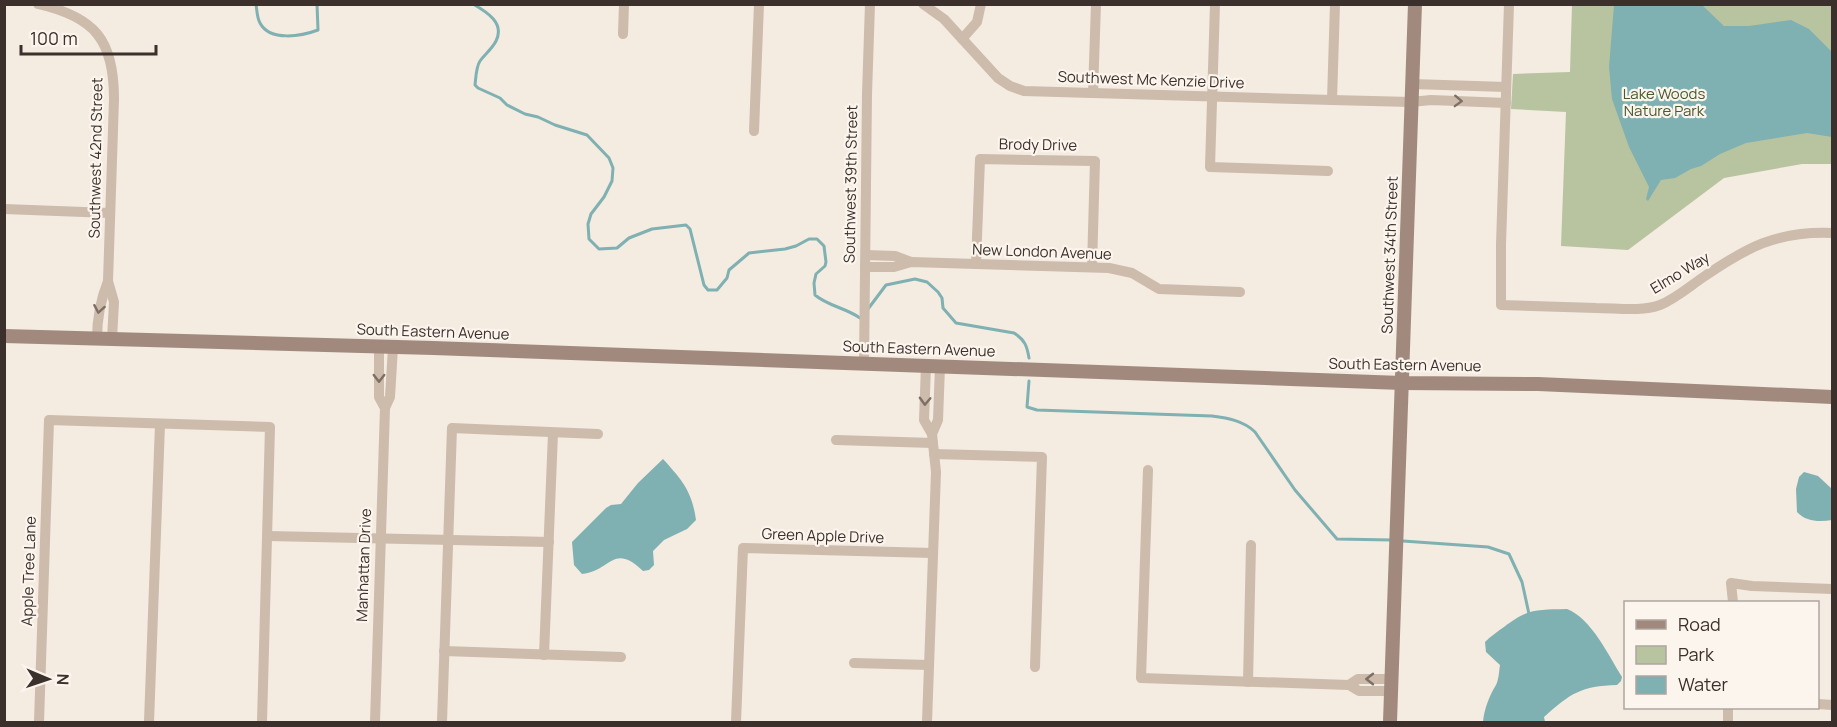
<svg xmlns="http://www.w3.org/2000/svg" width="1837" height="727" viewBox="0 0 1837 727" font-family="Manrope,sans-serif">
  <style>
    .green { fill: #b8c4a0 }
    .water { fill: #7fb0b2 }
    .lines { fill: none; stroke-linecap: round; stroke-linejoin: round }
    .stream { stroke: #7fb0b2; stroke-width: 3 }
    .street { stroke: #cdbbac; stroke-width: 10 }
    .secondary { stroke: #a18a7d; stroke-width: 14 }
    .oneway { stroke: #7d6f65 }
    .labels { text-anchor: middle; stroke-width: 4.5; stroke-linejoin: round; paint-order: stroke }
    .street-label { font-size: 15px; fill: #3b302b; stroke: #fbf5ee }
    .park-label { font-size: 15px; fill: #4a5a2e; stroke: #fbf5ee }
  </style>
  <rect width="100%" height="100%" fill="#f4ebe1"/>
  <!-- green -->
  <polygon class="green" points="1572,5 1832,5 1832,164 1802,164 1724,178 1628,250 1561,246 1566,112 1511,109 1513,74 1570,72"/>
  <!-- water -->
  <g class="water">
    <polygon points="1614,5 1702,5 1724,26 1749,26 1791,20 1809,29 1832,52 1832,137 1807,133 1746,143 1720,154 1701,166 1691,169 1675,178 1661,180 1648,201 1646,199 1649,187 1629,147 1612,99 1609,67"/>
    <path d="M663 459C682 480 692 491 696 520L687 529 664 540 653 551 654 565 649 570 643 571C613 542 611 571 582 574L574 565 572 542 606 508 611 505 621 504 638 483Z"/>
    <path d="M1804 472 1818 476 1832 489V520C1820 522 1806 522 1797 512L1796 489 1799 477Z"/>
    <path d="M1567 609C1591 618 1609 656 1622 677L1621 681 1617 685C1581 686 1571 693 1544 717L1545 722H1483C1484 710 1489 696 1496 685 1499 679 1499 671 1500 665L1486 652 1485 642C1491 636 1497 632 1504 627 1528 608 1537 610 1567 609Z"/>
  </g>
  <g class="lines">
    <!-- stream -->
    <g class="stream">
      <path d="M256 4C257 11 257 18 260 23 270 42 302 36 318 30L317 4"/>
      <path d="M473 4C487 12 505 23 496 41 492 49 485 54 480 61 476 67 476 77 475 85L478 88 500 98 507 105 525 114 538 117 555 125 587 135 609 158 613 168 612 181 604 197 591 214 588 224 589 239 599 249 617 248 629 238 652 229 686 225 690 229 704 285 708 290H717L727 278 729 270 749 253 785 249 796 246 809 239H817L824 246 826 262 825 266 816 274 814 283 815 295C828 306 846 308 860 318L862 316"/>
      <path d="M868 309 886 285 915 279 927 282 938 292 942 298 943 308 956 323 1014 333C1025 340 1027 346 1029 358"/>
      <path d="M1029 381 1027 407 1037 410 1212 416C1228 418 1244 421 1255 432L1295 490 1337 539 1391 540"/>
      <polyline points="1403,541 1488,547 1509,554 1522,582 1529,614"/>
    </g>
    <!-- street -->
    <g class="street">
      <path d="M38 4C95 17 114 40 114 99L108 281 114 302 112 339"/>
      <polyline points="923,4 944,19 998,78 1010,86 1024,91 1332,100 1411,102 1431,100 1506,103"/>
      <polyline points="1215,4 1210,167 1328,171"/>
      <path d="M1509 4 1501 244V305C1533 306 1565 307 1596 308 1617 308 1640 312 1660 305 1675 299 1689 287 1702 278 1747 247 1776 231 1832 233"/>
      <polyline points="623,34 624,4"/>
      <polyline points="962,39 977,22 981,4"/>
      <polyline points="1412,84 1506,87"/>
      <polyline points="1093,93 1096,4"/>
      <polyline points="1332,100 1335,4"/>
      <polyline points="754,131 759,4"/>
      <polyline points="4,209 110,213"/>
      <polyline points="866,255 895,256 911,262"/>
      <polyline points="976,264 980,159 1095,161 1092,267"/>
      <polyline points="865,267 894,267 911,262 1109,268 1132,273 1159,289 1240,292"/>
      <path d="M97 339C97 318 100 301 108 281"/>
      <polyline points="379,346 379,397 385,408"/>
      <polyline points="864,363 867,94 870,4"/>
      <polyline points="926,366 924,420 932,434 936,472 927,722"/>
      <polyline points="932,434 938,420 940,366"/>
      <polyline points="836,440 933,443"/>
      <polyline points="934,454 1042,457 1035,667"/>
      <polyline points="1148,470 1141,678 1349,685 1359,691 1391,691"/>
      <polyline points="268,536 549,542"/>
      <polyline points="1733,602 1731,583 1752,586 1832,589"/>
      <polyline points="444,651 621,657"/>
      <polyline points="544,655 553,433"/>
      <polyline points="854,663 929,665"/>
      <polyline points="1248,682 1251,545"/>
      <polyline points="1349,685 1358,679 1392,679"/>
      <polyline points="1818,704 1832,705"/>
      <polyline points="39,722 49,420 270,427 262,722"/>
      <polyline points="149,722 160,424"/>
      <polyline points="375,722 385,408 390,397 393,347"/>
      <polyline points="442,722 452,428 598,434"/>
      <polyline points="736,722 743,548 933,553"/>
      <polyline points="1728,722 1728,708"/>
    </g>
    <!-- secondary -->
    <g class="secondary">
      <polyline points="4,336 433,348 1402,383 1538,384 1832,397"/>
      <polyline points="1390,722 1415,4"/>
    </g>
  </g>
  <!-- one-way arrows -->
  <defs><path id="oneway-chevron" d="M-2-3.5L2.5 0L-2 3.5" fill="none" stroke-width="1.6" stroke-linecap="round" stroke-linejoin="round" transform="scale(1.5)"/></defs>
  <g class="oneway">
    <use href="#oneway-chevron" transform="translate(1458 101) rotate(2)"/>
    <use href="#oneway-chevron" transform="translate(99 309) rotate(100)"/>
    <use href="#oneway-chevron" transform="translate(379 378) rotate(90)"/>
    <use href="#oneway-chevron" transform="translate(925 401) rotate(92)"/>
    <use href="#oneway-chevron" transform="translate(1370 679) rotate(-180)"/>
  </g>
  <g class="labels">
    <!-- street labels -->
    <g class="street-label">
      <text transform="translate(1151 80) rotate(2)" y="5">Southwest Mc Kenzie Drive</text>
      <text transform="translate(1038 145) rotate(1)" y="5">Brody Drive</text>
      <text transform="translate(96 158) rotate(-89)" y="5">Southwest 42nd Street</text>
      <text transform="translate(851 184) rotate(-89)" y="5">Southwest 39th Street</text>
      <text transform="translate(1042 252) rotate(2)" y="5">New London Avenue</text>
      <text transform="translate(1390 255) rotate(-88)" y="5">Southwest 34th Street</text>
      <text transform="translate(1680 273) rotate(-31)" y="5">Elmo Way</text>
      <text transform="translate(433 332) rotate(2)" y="5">South Eastern Avenue</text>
      <text transform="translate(919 349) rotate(2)" y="5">South Eastern Avenue</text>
      <text transform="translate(1405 365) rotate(1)" y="5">South Eastern Avenue</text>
      <text transform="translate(823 536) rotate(2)" y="5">Green Apple Drive</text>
      <text transform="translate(364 565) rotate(-88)" y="5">Manhattan Drive</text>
      <text transform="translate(29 571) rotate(-88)" y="5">Apple Tree Lane</text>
    </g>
    <!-- park labels -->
    <g class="park-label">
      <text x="1664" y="99">Lake Woods<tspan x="1664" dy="17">Nature Park</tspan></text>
    </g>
  </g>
  <!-- border -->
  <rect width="1837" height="727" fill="none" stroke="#3b302b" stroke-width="12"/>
  <!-- legend -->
  <rect x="1624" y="601" width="195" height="108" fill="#fbf5ee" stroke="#aea6a0" stroke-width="1.5"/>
  <rect x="1636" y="620" width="30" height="9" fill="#a18a7d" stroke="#aea6a0" stroke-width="1.5"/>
  <text x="1678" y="631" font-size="18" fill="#3b302b">Road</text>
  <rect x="1636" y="646" width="30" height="18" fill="#b8c4a0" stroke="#aea6a0" stroke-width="1.5"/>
  <text x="1678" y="661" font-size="18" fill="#3b302b">Park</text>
  <rect x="1636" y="676" width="30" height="18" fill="#7fb0b2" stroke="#aea6a0" stroke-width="1.5"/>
  <text x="1678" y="691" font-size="18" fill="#3b302b">Water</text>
  <!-- north arrow -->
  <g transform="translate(48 679) rotate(92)" stroke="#fbf5ee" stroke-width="4.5" paint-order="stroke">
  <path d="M0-4.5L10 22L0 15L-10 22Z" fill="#3b302b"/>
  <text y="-9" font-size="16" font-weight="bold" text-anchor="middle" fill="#3b302b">N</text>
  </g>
  <!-- scale -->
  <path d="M21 45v9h135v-9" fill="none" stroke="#3b302b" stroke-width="3"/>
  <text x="30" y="45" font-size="18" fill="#3b302b" stroke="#fbf5ee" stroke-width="4.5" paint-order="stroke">100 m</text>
</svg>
